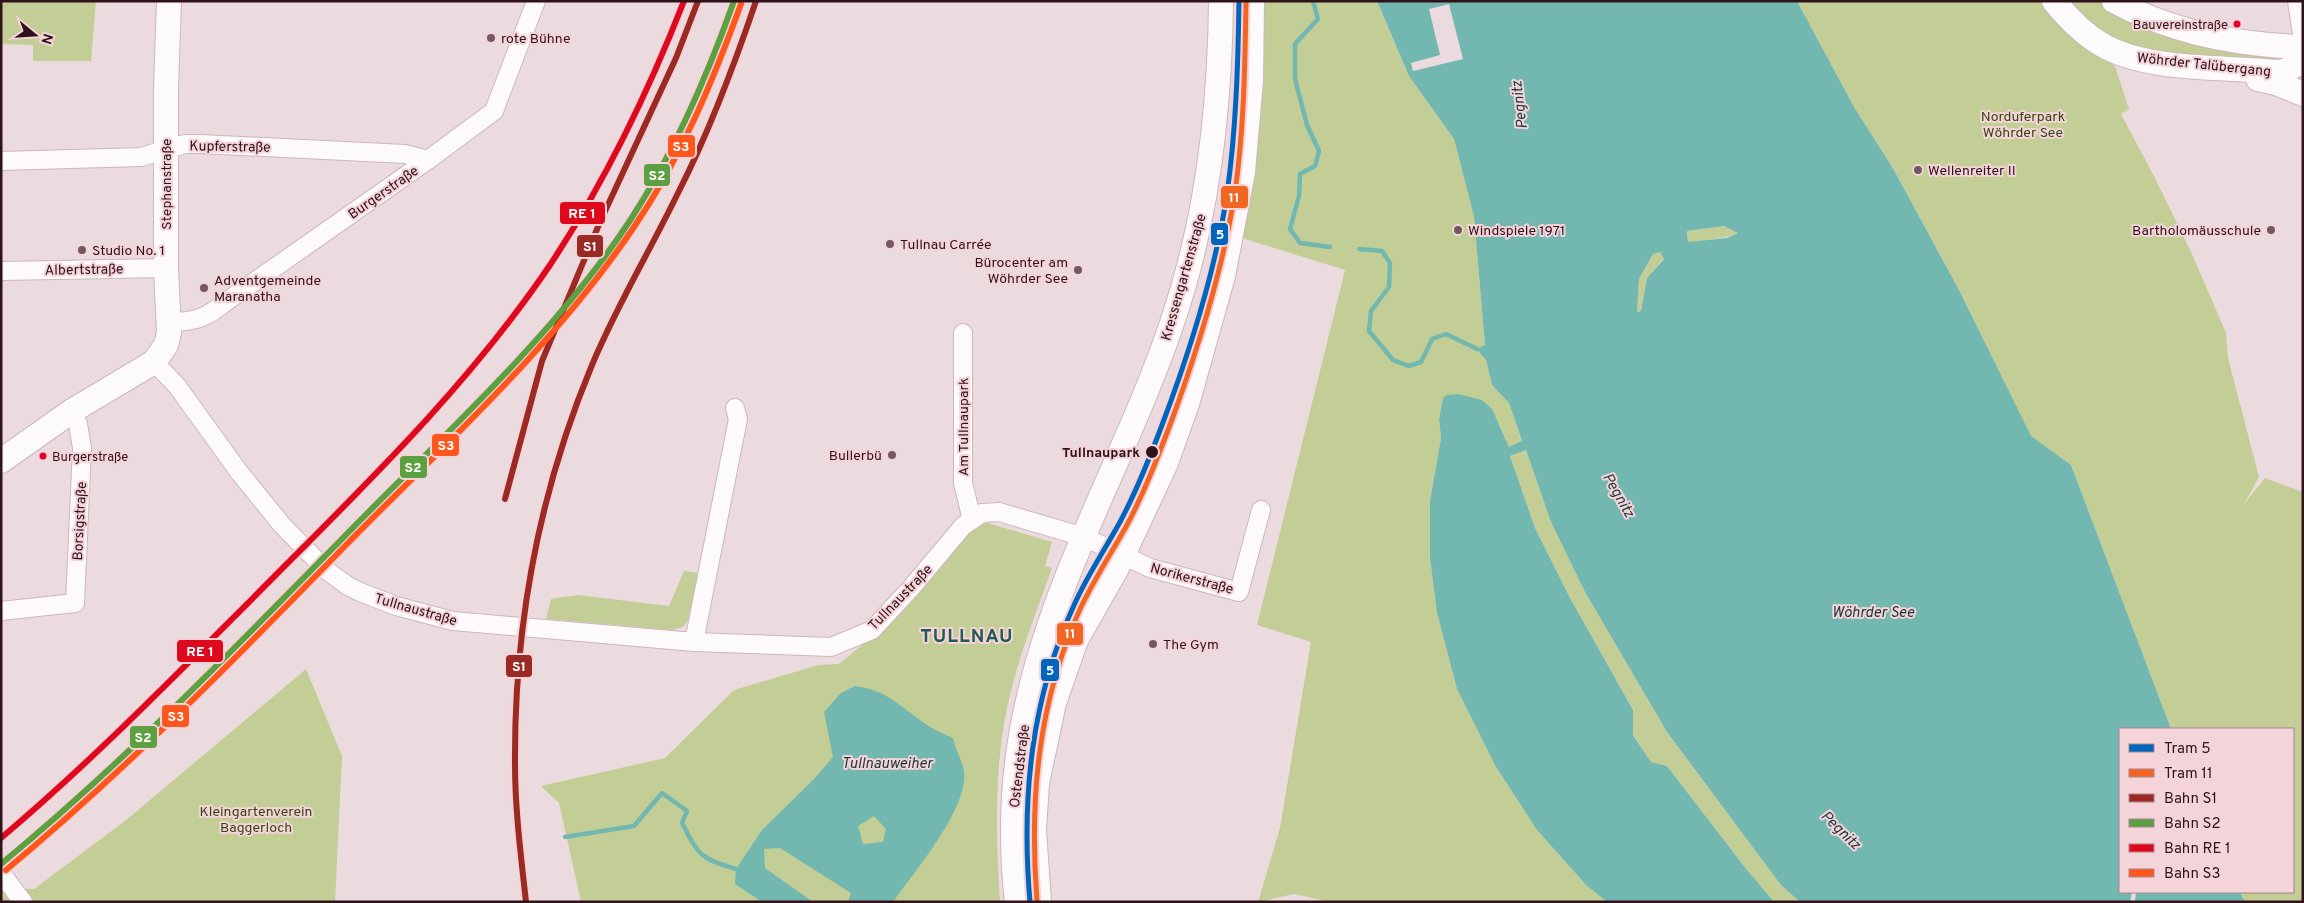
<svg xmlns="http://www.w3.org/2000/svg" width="2304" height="903" viewBox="0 0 2304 903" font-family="Overpass,sans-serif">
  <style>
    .green { fill: #c2ce95 }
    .water { fill: #72b7b0; fill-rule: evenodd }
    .pier { fill: #ecdbde }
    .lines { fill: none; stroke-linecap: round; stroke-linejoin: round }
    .stream { stroke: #72b7b0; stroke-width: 4.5 }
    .street-casing { stroke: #ceb6bb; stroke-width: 20 }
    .secondary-casing { stroke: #ceb6bb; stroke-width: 26 }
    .street { stroke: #fcfafa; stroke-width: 18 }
    .secondary { stroke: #fcfafa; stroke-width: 24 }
    .rail-1-casing { stroke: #f4d3d9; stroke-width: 10 }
    .rail-2-casing { stroke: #f4d3d9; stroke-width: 10 }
    .rail-3-casing { stroke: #f4d3d9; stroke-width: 10 }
    .rail-4-casing { stroke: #f4d3d9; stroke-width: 10 }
    .rail-1 { stroke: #9a2a23; stroke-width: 6 }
    .rail-2 { stroke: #5da042; stroke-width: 6 }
    .rail-3 { stroke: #df091d; stroke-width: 6 }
    .rail-4 { stroke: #ff561d; stroke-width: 6 }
    .tram-1-casing { stroke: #f4d3d9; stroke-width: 9 }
    .tram-2-casing { stroke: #f4d3d9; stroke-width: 9 }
    .tram-1 { stroke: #0065bd; stroke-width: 5 }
    .tram-2 { stroke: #f26522; stroke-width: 5 }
    .bus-dot { fill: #e4002b; stroke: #f4d3d9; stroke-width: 2 }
    .poi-dot { fill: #72595f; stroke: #f4d3d9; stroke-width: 2 }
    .stop-dot { fill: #30131a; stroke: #f4d3d9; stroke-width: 2 }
    .labels { text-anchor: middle; stroke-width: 4; stroke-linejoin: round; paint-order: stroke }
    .bus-label { font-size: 13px; fill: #30131a; stroke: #f4d3d9; text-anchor: end }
    .poi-label { font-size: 14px; fill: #30131a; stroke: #f4d3d9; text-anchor: start }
    .street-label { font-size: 14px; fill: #30131a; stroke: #f4d3d9 }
    .park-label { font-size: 14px; fill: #354512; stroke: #f4d3d9 }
    .stop-label { font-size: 14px; font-weight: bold; fill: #30131a; stroke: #f4d3d9; text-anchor: end }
    .water-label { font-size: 15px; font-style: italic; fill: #193935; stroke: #f4d3d9 }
    .district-label { font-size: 19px; font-weight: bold; letter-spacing: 1px; fill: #215a54; stroke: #f4d3d9 }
    .line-badge { stroke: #f4d3d9; stroke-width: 2 }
    .badge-label { font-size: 14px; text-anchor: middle; font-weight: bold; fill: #fff }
  </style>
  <rect width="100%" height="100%" fill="#ecdbde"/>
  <!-- green -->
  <g class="green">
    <polygon points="1,1 96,1 91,61 33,61 33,45 1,44"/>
    <polygon points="1263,1 1377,1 1409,76 1454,139 1474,215 1485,345 1478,349 1486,360 1492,385 1509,403 1522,442 1509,447 1499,424 1443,398 1439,419 1441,438 1430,501 1430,558 1437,613 1457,689 1496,767 1537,830 1586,885 1607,902 1330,902 1294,894 1258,902 1280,828 1311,642 1257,625 1345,270 1242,238"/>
    <polygon points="1797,1 2040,1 2084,45 2115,66 2129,109 2121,114 2154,176 2192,254 2226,333 2228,358 2259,477 2244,504 2265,478 2303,492 2303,902 2245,902 2240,892 2293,892 2293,729 2171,729 2071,465 2031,437 1960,292 1894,170 1854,107"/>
    <polygon points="2063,1 2104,1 2280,52 2282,67 2150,53 2113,43"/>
    <path d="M1724 226 1738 233C1722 240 1705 239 1688 243L1687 231Z"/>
    <polygon points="1660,252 1664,258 1647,278 1641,311 1637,312 1639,279 1653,254"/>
    <polygon points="1526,450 1551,522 1585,592 1667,732 1781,885 1800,902 1755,902 1761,888 1667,766 1651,762 1633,734 1633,710 1570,598 1535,528 1510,456"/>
    <path d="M987 523 1052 542 1045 566 1052 568C1035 616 1016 663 1006 713 994 776 996 838 1000 902H581L559 803 541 786 665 758 734 690 818 665 839 664 892 620 976 526Z"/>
    <polygon points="684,571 699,573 688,620 683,627 672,630 546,619 551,599 578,595 669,606"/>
    <polygon points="306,669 342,756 335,902 1,902 1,888 34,889 125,821"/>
  </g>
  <!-- water -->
  <g class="water">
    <path d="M1377 1H1797L1854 107 1894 170 1960 292 2031 436 2071 465 2171 729H2120V892H2132L2130 902H1800L1781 885 1667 732 1585 592 1551 522 1526 450 1510 456 1535 528 1570 598 1633 710V735L1651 762 1667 766 1747 870 1774 902H1607L1586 885 1537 830 1496 767 1457 689 1437 613 1430 558V501L1441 438 1439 419 1443 398 1447 395 1458 394 1482 400 1492 409 1509 447 1522 441 1509 403 1492 385 1486 360 1477 349 1485 345 1474 216 1454 139 1409 76ZM1724 226 1738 233 1727 238 1688 242 1687 231ZM1660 252 1664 259 1647 278 1641 311 1637 312 1639 279 1653 254Z"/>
    <path d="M855 686C890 690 905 712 932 728 939 732 946 735 953 738 955 750 962 759 964 771 969 808 914 872 893 902H848L851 893 780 848 764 849 765 868 813 902H762L735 884 736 869 762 830 814 779 833 757 824 712 841 693ZM874 816 886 829 883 842 863 844 858 826Z"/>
    <polygon points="2136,892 2240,892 2245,902 2135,902"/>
  </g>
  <!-- pier -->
  <polygon class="pier" points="1449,4 1463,59 1413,71 1411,63 1440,55 1429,9"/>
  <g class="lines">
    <!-- stream -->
    <g class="stream">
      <polyline points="1313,1 1318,19 1295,44 1295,79 1307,125 1319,151 1315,166 1300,174 1299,196 1290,229 1300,243 1330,247"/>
      <polyline points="1359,249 1382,251 1390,263 1389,287 1371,311 1369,331 1393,360 1409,366 1421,362 1432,339 1446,334 1477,349"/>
      <path d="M565 837 634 826 662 793 687 811 682 823C699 856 700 858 736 869"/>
    </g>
    <!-- street casing -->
    <g class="street-casing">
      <g id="street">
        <polyline points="2297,1 2303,41"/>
        <polyline points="1,161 141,157 185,144 201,144 405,154 428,160"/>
        <polyline points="1,271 166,268"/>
        <path d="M169 322C196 322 206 318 227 301L428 160 494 111 536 1"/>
        <polyline points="963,333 963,483 972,520"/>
        <polyline points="154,362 177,386 239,472 282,525 326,570 348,586 360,592 396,606 453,621 694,642 831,647 872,630 911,588 963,526 982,513 999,512 1084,537 1150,568 1239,592 1261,510"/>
        <polyline points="1,611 75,603 82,448 78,424 72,411"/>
        <polyline points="694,642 738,419 735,408"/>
        <polyline points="1,873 23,902"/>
      </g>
    </g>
    <!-- secondary casing -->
    <g class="secondary-casing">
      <g id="secondary">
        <path d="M2054 1C2067 17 2081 32 2099 43 2145 72 2223 66 2276 72 2290 71 2300 65 2303 51"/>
        <path d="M2114 1C2173 33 2236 45 2303 47"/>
        <polyline points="2258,79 2276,83 2303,94"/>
        <polyline points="1,461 72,411 154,362 166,345 169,333 166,268 166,89 169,1"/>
        <path d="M1017 902C1009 832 1013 760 1030 692 1061 562 1131 446 1173 320 1208 217 1220 110 1221 1"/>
        <polyline points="1039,902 1034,830 1037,783 1054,703 1076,640 1117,568 1166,463 1187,404 1223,276 1243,172 1251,80 1252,1"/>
      </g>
    </g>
    <!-- street -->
    <use href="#street" class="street"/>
    <!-- secondary -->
    <use href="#secondary" class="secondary"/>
    <!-- rail-1 casing -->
    <g class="rail-1-casing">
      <g id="rail-1">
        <polyline points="505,499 542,361 600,222 676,58 698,1"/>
        <path d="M526 902C521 856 515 810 515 764 514 627 539 492 592 365 617 305 651 249 679 191 710 130 734 66 756 1"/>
      </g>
    </g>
    <!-- rail-2 casing -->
    <g class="rail-2-casing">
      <path id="rail-2" d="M1 864C121 765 229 654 338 543 436 442 554 337 631 219 675 151 707 77 734 1"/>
    </g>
    <!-- rail-3 casing -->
    <g class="rail-3-casing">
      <path id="rail-3" d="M1 838C91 762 172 679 255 596 359 491 467 388 550 265 605 182 648 93 684 1"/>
    </g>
    <!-- rail-4 casing -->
    <g class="rail-4-casing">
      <path id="rail-4" d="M6 870C126 770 235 659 344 547 444 445 554 346 634 227 681 158 713 81 741 4"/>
    </g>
    <!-- rail-1 -->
    <use href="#rail-1" class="rail-1"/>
    <!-- rail-2 -->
    <use href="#rail-2" class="rail-2"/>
    <!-- rail-3 -->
    <use href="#rail-3" class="rail-3"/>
    <!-- rail-4 -->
    <use href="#rail-4" class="rail-4"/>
    <!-- tram-1 casing -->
    <g class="tram-1-casing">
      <path id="tram-1" d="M1030 902C1021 798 1031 698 1075 603 1088 574 1106 548 1121 520 1137 490 1150 457 1162 425 1190 351 1215 273 1227 194 1236 130 1238 66 1239 1"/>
    </g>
    <!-- tram-2 casing -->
    <g class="tram-2-casing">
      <path id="tram-2" d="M1037 901C1029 799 1038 701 1081 607 1095 578 1112 552 1127 525 1144 493 1157 459 1170 425 1197 352 1221 276 1234 199 1244 133 1245 67 1246 1"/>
    </g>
    <!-- tram-1 -->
    <use href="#tram-1" class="tram-1"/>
    <!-- tram-2 -->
    <use href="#tram-2" class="tram-2"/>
  </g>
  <!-- markers -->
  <g class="bus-dot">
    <circle cx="2237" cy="24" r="4.5"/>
    <circle cx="43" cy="456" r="4.5"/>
  </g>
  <g class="poi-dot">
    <circle cx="491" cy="38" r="5"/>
    <circle cx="1918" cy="170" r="5"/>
    <circle cx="1458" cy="230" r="5"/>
    <circle cx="2271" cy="230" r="5"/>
    <circle cx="890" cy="244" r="5"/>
    <circle cx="82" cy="250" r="5"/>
    <circle cx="1078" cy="270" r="5"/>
    <circle cx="204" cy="288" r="5"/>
    <circle cx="892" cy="455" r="5"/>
    <circle cx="1153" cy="644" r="5"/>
  </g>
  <circle class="stop-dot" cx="1152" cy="452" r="7"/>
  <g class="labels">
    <!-- bus labels -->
    <g class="bus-label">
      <text x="2228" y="29">Bauvereinstraße</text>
      <text x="52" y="461" text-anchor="start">Burgerstraße</text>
    </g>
    <!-- poi labels -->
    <g class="poi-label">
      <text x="501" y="43">rote Bühne</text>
      <text x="1928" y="175">Wellenreiter II</text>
      <text x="1468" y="235">Windspiele 1971</text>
      <text x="2261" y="235" text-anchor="end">Bartholomäusschule</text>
      <text x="900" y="249">Tullnau Carrée</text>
      <text x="92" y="255">Studio No. 1</text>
      <text x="1068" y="267" text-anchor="end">Bürocenter am<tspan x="1068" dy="16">Wöhrder See</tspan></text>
      <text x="214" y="285">Adventgemeinde<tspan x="214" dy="16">Maranatha</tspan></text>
      <text x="882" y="460" text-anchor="end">Bullerbü</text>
      <text x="1163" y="649">The Gym</text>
    </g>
    <!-- street labels -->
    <g class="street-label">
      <text transform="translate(2204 64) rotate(6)" y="5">Wöhrder Talübergang</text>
      <text transform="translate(230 146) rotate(1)" y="5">Kupferstraße</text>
      <text transform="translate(166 184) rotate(-90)" y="5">Stephanstraße</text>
      <text transform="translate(383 192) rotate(-35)" y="5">Burgerstraße</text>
      <text transform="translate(84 269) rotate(-1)" y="5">Albertstraße</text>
      <text transform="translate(1183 277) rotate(-74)" y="5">Kressengartenstraße</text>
      <text transform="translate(963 427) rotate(-90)" y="5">Am Tullnaupark</text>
      <text transform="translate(79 521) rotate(-87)" y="5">Borsigstraße</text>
      <text transform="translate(1192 578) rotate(15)" y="5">Norikerstraße</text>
      <text transform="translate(900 597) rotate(-46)" y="5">Tullnaustraße</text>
      <text transform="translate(416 609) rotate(16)" y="5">Tullnaustraße</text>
      <text transform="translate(1019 766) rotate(-83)" y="5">Ostendstraße</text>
    </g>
    <!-- park labels -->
    <g class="park-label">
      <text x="2023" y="121">Norduferpark<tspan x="2023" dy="16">Wöhrder See</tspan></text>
      <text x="256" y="816">Kleingartenverein<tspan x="256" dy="16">Baggerloch</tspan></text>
    </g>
    <!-- stop labels -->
    <g class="stop-label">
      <text x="1140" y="457">Tullnaupark</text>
    </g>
    <!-- water labels -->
    <g class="water-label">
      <text transform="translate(1519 105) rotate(-97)" y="5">Pegnitz</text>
      <text transform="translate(1619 495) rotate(60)" y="5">Pegnitz</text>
      <text x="1873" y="617">Wöhrder See</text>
      <text x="887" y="768">Tullnauweiher</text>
      <text transform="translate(1841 830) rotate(44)" y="5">Pegnitz</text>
    </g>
    <!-- district labels -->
    <g class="district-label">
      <text x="967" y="642">TULLNAU</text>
    </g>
  </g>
  <g class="line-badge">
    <rect x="667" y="134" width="29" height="24" rx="5" fill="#ff561d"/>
    <rect x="643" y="163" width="28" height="24" rx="5" fill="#5da042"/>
    <rect x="1220" y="185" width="29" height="24" rx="5" fill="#f26522"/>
    <rect x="559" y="201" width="47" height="24" rx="5" fill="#df091d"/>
    <rect x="1210" y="222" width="19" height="24" rx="5" fill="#0065bd"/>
    <rect x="576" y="234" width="28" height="24" rx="5" fill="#9a2a23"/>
    <rect x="431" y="433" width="29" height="24" rx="5" fill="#ff561d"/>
    <rect x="399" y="455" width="29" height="24" rx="5" fill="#5da042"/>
    <rect x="1056" y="622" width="28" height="24" rx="5" fill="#f26522"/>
    <rect x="176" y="639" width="48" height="24" rx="5" fill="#df091d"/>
    <rect x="505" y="654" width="28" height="24" rx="5" fill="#9a2a23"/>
    <rect x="1040" y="658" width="20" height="24" rx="5" fill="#0065bd"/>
    <rect x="161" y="704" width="29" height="24" rx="5" fill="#ff561d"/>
    <rect x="129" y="725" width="29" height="24" rx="5" fill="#5da042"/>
  </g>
  <g class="badge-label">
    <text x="681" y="151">S3</text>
    <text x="657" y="180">S2</text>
    <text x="1234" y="202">11</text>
    <text x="582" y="218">RE 1</text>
    <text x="1220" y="239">5</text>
    <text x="590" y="251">S1</text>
    <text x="446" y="450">S3</text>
    <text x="413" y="472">S2</text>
    <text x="1070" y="638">11</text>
    <text x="200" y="656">RE 1</text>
    <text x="519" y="671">S1</text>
    <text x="1050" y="675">5</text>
    <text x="176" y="721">S3</text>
    <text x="143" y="742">S2</text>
  </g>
  <!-- border -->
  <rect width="2304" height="903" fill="none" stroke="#30131a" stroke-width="5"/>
  <!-- legend -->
  <rect x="2119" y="728" width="175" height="165" fill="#f4d3d9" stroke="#a6868d"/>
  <rect x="2129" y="744" width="25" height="8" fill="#0065bd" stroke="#a6868d"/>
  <text x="2164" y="753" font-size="15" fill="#30131a">Tram 5</text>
  <rect x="2129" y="769" width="25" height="8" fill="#f26522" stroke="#a6868d"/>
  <text x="2164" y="778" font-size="15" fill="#30131a">Tram 11</text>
  <rect x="2129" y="794" width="25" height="8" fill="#9a2a23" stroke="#a6868d"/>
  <text x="2164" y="803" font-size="15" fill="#30131a">Bahn S1</text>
  <rect x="2129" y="819" width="25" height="8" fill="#5da042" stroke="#a6868d"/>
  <text x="2164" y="828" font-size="15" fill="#30131a">Bahn S2</text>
  <rect x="2129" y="844" width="25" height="8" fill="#df091d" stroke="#a6868d"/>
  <text x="2164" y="853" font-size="15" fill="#30131a">Bahn RE 1</text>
  <rect x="2129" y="869" width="25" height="8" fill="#ff561d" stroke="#a6868d"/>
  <text x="2164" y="878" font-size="15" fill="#30131a">Bahn S3</text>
  <!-- north arrow -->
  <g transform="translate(35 35) rotate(108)" stroke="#f4d3d9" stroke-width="4" paint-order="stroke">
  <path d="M0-4L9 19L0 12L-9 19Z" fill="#30131a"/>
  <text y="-8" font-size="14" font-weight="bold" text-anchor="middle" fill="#30131a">N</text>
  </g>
</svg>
